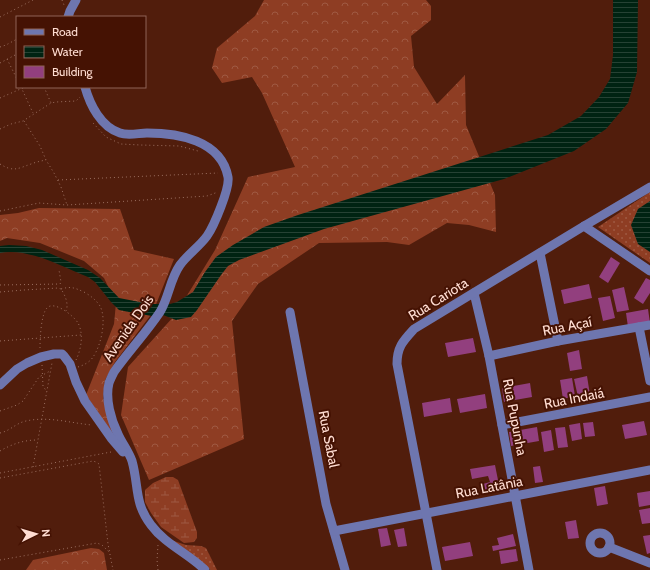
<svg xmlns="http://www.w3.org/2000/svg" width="650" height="570" viewBox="0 0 650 570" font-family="Cabin,sans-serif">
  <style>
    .grass { fill: url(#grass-dots) }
    .forest { fill: url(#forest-crowns) }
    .wetland { fill: url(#wetland-marsh) }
    .water { fill: url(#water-rules) }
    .building { fill: #923f7e }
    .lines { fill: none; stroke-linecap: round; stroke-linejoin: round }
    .path { stroke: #9b6f60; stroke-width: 1; stroke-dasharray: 1 3; stroke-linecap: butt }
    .minor { stroke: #6e76af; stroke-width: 9 }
    .labels { text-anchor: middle; stroke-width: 4; stroke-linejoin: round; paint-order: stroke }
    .street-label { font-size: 14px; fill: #ffddd2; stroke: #451203 }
  </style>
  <defs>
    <pattern id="grass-dots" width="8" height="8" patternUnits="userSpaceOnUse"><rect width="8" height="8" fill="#8e3d23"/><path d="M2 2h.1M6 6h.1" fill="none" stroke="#9f5942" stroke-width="1.8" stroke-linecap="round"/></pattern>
    <pattern id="forest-crowns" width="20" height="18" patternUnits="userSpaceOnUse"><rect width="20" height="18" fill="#8e3d23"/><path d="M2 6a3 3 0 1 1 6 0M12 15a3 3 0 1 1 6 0" fill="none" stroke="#9f5942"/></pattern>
    <pattern id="wetland-marsh" width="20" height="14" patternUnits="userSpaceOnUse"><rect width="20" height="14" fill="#8e3d23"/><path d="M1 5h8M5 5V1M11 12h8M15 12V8" fill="none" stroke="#9f5942"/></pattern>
    <pattern id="water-rules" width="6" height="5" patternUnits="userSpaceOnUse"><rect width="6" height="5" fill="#002312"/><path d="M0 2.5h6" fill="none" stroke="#264234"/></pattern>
  </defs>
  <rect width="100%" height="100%" fill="#511d0c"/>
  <!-- grass -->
  <g class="grass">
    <polygon points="650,192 650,263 598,227"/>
    <polygon points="168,539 186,545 201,546 206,548 217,570 211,570"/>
  </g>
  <!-- forest -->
  <g class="forest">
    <polygon points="264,0 426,0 431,6 431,20 411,36 414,67 437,104 465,75 466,125 495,195 496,232 469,225 447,223 409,245 387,242 319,243 258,284 232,321 244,439 149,480 121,415 128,367 175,315 215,250 248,177 295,167 262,93 252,77 222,83 212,68 217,48 255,16"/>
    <polygon points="39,208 120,209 134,250 174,259 153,312 115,362 105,380 103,398 124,451 86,395 114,324 116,303 104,278 84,261 40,243 7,238 0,241 0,215 18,213"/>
    <polygon points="91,548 99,549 104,553 107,570 26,570 33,560"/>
  </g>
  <!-- wetland -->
  <polygon class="wetland" points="166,477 173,477 178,480 197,532 197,538 194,542 184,543 161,527 151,513 145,502 145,490 153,483"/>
  <!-- water -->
  <g class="water">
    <path d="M613 0H638L637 72 628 103 606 129 574 151 504 179 324 229 239 260 228 266 221 275 197 310 191 317 176 320 163 315 152 316 129 312 119 310 111 302 95 282 88 277C63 267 27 247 0 253V246L9 245 26 246 42 250 88 270 100 278 119 298 150 304H170L177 302 193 292 205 272 216 257 233 245 264 227 298 215 548 135 581 116 599 97 610 79 613 55Z"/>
    <polygon points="650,201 650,252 638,244 631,225 638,209"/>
  </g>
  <!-- building -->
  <g class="building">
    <polygon points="611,257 620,263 608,283 599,277"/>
    <polygon points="646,278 650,280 650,293 643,304 634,298"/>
    <polygon points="589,284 592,298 564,304 561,290"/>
    <polygon points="624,287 629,310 617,312 612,290"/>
    <polygon points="610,296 615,318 603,321 598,298"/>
    <polygon points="648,309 650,323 628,327 626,313"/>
    <polygon points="473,338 476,352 448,357 445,343"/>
    <polygon points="579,350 582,369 570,371 567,353"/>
    <polygon points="587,376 590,395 578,397 574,379"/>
    <polygon points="572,378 575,396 563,399 560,380"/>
    <polygon points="530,383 532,397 504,402 502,388"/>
    <polygon points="485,394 487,408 460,413 457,399"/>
    <polygon points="450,398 452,412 424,417 422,403"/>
    <polygon points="644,421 647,435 625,439 622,425"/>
    <polygon points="593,422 595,436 585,437 583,423"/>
    <polygon points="580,423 582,439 572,441 569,425"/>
    <polygon points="537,427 539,441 511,446 509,432"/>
    <polygon points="565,427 568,447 558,448 555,428"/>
    <polygon points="551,430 554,450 544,452 541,432"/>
    <polygon points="495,465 500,490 485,493 483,484 490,482 488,476 472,479 470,469"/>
    <polygon points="540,466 543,482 535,483 533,467"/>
    <polygon points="605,486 608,504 597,506 594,488"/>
    <polygon points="650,491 650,505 639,507 637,493"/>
    <polygon points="650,508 650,523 642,524 639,510"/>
    <polygon points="576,520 579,538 568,539 565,522"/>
    <polygon points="387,528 391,545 381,547 378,529"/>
    <polygon points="404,528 407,546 398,547 394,530"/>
    <polygon points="513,534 516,546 493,551 492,546 499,545 497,538"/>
    <polygon points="650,535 650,553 647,554 643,536"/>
    <polygon points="470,542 473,556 445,561 442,547"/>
    <polygon points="516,549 518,561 501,564 499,551"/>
  </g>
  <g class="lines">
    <!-- path -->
    <g class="path">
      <polyline points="62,0 64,5"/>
      <polyline points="0,17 33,0"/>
      <polyline points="0,47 6,45 17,39"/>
      <polyline points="7,59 17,79"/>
      <polyline points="0,63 17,54"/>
      <polyline points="21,87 33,113"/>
      <polyline points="44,87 51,103"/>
      <polyline points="0,98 25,87"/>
      <polyline points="24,121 40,146 46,160 54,173 61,187 67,205"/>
      <polyline points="93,123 106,137 121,144 140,145 179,146 198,151"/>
      <polyline points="0,129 11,124 23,121 51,103 56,102 76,101 80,97"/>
      <path d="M0 164C13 172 17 169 31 164 36 162 41 161 46 160"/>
      <polyline points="58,180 218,173"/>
      <polyline points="0,211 39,203 67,205 207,196 218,192"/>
      <polyline points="0,285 60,284 61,282 59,270"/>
      <path d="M61 289C71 286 75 288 84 292 91 296 96 300 100 306 107 319 101 346 93 357 90 362 84 365 78 367"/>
      <path d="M0 292 24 290 58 288 61 289C65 295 69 304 66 311"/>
      <polyline points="0,341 81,335"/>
      <path d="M40 348C40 339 41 314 47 308 54 300 74 316 78 323 84 334 81 350 76 360"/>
      <polyline points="42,365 43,386 47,392"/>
      <polyline points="0,411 17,405 23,401 39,377 50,371"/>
      <path d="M0 433C10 431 16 423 26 421 48 416 70 423 92 425"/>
      <path d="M0 451C12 444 24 440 37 440"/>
      <polyline points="33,467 52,363"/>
      <polyline points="0,473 111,452"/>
      <polyline points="0,478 93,461 96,462 99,464 108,544 113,570"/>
      <polyline points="0,560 97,543 102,545 110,553"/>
      <polyline points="158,570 157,560 158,545"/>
    </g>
    <!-- minor -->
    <g class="minor">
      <polyline points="68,17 70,11 76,0"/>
      <path d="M85 87C90 105 101 127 120 133 128 136 139 133 147 133 178 133 221 140 228 177 230 188 214 226 207 236 199 247 188 254 180 265 170 279 169 297 160 312 146 333 128 352 114 372 112 376 110 380 109 383 105 399 111 420 118 434 122 443 129 452 132 461 139 486 134 503 151 525 165 544 189 554 205 570"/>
      <polyline points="584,226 650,271"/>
      <polyline points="540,253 558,341"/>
      <polyline points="474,293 489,356 529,570"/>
      <polyline points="290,312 326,504 345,570"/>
      <polyline points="639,327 650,381"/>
      <polyline points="489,356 558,341 650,325"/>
      <polyline points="0,385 17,369 27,363 41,357 54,354 62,354 64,356 70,364 76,382 85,401 111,438 123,452"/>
      <polyline points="502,425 650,397"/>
      <polyline points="334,531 650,470"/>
      <circle cx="600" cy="543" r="10"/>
      <polyline points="609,547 650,563"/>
      <path d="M437 570 397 364C397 347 403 341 414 329L584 226 650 187"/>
    </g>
  </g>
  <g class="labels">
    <!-- street labels -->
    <g class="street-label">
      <text transform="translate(438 299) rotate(-32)" y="5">Rua Cariota</text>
      <text transform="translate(567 326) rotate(-11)" y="5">Rua Açaí</text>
      <text transform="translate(128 328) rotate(-55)" y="5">Avenida Dois</text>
      <text transform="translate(574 398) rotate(-11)" y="5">Rua Indaiá</text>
      <text transform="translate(515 417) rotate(79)" y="5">Rua Pupunha</text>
      <text transform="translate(329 439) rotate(79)" y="5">Rua Sabal</text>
      <text transform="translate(489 487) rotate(-11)" y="5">Rua Latânia</text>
    </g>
  </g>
  <!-- legend -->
  <rect x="16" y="16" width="130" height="72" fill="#451203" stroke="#8f6356"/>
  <rect x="24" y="29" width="20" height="6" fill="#6e76af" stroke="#8f6356"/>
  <text x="52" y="36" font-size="12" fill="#ffddd2">Road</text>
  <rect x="24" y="46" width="20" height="12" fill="url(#water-rules)" stroke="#8f6356"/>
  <text x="52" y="56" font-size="12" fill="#ffddd2">Water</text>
  <rect x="24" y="66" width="20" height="12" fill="#923f7e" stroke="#8f6356"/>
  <text x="52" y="76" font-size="12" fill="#ffddd2">Building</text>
  <!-- north arrow -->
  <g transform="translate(36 534) rotate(85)" stroke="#451203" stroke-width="3" paint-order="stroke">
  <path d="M0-3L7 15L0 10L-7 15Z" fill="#ffddd2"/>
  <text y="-6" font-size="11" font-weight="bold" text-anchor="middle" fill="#ffddd2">N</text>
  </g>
</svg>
